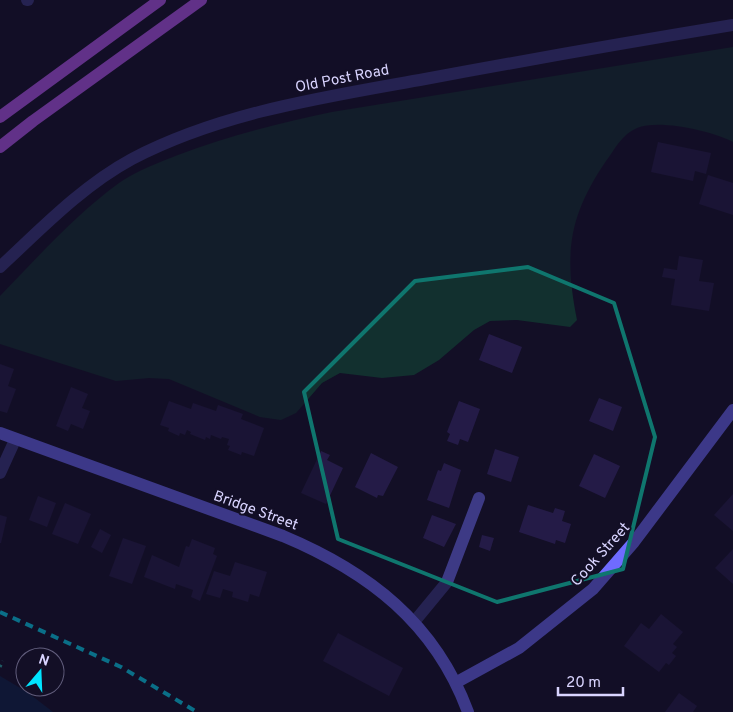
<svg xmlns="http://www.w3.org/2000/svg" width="733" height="712" viewBox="0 0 733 712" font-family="Overpass,sans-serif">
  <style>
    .green { fill: #12302f }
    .water { fill: #0c2248 }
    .building { fill: #241b47 }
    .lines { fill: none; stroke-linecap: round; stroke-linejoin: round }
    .path { stroke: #2fb8b0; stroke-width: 3; stroke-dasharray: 2.5 4; stroke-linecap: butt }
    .lane { stroke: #3d3a85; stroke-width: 12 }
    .street { stroke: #3d3a85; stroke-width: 12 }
    .secondary { stroke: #6f6bff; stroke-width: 12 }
    .primary { stroke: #c25bff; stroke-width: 12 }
    .rail { stroke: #00e5ff; stroke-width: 4; stroke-dasharray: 8 6; stroke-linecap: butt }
    .marked { fill: none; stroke: #0f766e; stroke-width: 4; stroke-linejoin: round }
    .labels { text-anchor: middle; stroke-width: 4; stroke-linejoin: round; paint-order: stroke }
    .street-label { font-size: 15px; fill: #d9d4ff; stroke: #130f26 }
  </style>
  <rect width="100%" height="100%" fill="#130f26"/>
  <!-- green -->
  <path class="green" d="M733 47V142C712 131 659 119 637 128 622 134 615 149 606 161 568 217 564 254 577 320L570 327 517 320 490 321 474 330 439 360 414 375 382 378 340 373 322 383 296 413 281 420 260 417 169 379 149 378 116 381 0 344V296C38 257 74 216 119 183 136 171 158 163 178 155 228 136 279 123 332 112Z"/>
  <!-- water -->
  <polygon class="water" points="0,676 27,692 53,712 0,712"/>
  <!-- building -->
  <g class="building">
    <polygon points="658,142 711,153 706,174 695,171 693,181 651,172"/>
    <polygon points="708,175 733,183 733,215 699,204"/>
    <polygon points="679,256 703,260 699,281 714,283 709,311 671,305 675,279 662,277 664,268 677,270"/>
    <polygon points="489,334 522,347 512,373 479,360"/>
    <polygon points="0,364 14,369 8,386 16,389 7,413 0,411"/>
    <polygon points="71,387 88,394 82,408 90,411 83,429 71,424 68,431 56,426"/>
    <polygon points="599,398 622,407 613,431 589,421"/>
    <polygon points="169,401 191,409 193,403 216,411 218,405 243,414 241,419 264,428 254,456 242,452 241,455 228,450 230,446 227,445 229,439 222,437 221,439 211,435 210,439 206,437 205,440 190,434 191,432 187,430 185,435 180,433 179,436 168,431 169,428 160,425"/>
    <polygon points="459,401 480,409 468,442 460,439 458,445 447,441 450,434 447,432"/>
    <polygon points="495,449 519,457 511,482 487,474"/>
    <polygon points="321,451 330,455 327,460 343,468 326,504 301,493"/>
    <polygon points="371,453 398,467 383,496 378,495 377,498 355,487"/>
    <polygon points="594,454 620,466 605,498 579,486"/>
    <polygon points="444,463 461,470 449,508 427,500 438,470 441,471"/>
    <polygon points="733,494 733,531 714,515"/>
    <polygon points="38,496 56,503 47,527 29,520"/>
    <polygon points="65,503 91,514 78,544 52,534"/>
    <polygon points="528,505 553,513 555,508 565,511 562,521 571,524 565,543 556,540 555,544 519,532"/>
    <polygon points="0,515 7,517 1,543 0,543"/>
    <polygon points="432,515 456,524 444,547 423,538"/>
    <polygon points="100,529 111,535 102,553 91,547"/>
    <polygon points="482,535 494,538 490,551 479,547"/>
    <polygon points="123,538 146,546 132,584 109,576"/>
    <polygon points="192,539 215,548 213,554 217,556 200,601 191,597 193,590 176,584 175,589 144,577 152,555 179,567 186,546 189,547"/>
    <polygon points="733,549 733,584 715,568"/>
    <polygon points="235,562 267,572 259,597 250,594 248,602 232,597 233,592 223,589 220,598 206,594 214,571 230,576"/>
    <polygon points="661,614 683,632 673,644 677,647 672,653 676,656 669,665 666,663 659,672 624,646 641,623 649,629"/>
    <polygon points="338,633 403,668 389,696 323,661"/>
    <polygon points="679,693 697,706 693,712 665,712"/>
  </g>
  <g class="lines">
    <!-- path -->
    <polyline class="path" points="0,667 3,661"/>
    <!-- lane -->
    <g class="lane">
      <polyline points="27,0 28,0"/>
      <polyline points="0,473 15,440"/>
    </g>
    <!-- street -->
    <g class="street">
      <path d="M0 267C41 229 82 186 132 159 222 112 325 97 425 79 527 60 630 42 733 25"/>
      <polyline points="414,622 447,582 479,498"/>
    </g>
    <!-- secondary -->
    <g class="secondary">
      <path d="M0 433 283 536C369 572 435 623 468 712"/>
      <polyline points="457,682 519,648 593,589 634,542 733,410"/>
    </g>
    <!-- primary -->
    <g class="primary">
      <polyline points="0,117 160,0"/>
      <polyline points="0,147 33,121 201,0"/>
    </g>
    <!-- rail -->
    <polyline class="rail" points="0,612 121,667 197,712"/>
  </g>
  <!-- marked area -->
  <path d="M0 0H733V712H0ZM528 267 614 303 655 437 623 569 497 602 338 539 304 392 415 281Z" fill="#130f26" fill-opacity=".55" fill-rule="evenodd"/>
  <path class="marked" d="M528 267 614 303 655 437 623 569 497 602 338 539 304 392 415 281Z"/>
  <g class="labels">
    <!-- street labels -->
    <g class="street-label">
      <text transform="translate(342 78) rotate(-11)" y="5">Old Post Road</text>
      <text transform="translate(256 510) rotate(20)" y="5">Bridge Street</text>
      <text transform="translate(600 554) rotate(-48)" y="5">Cook Street</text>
    </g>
  </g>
  <!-- north arrow -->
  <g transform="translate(40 672) rotate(19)"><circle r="24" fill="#130f26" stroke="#625e7d"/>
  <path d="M0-4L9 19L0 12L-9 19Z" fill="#00e5ff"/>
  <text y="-8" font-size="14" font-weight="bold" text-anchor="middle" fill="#d9d4ff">N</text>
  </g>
  <!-- scale -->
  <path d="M558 687v8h65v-8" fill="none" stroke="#d9d4ff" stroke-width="2.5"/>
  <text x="566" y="687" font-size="15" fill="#d9d4ff" stroke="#130f26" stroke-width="4" paint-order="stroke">20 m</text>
</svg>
